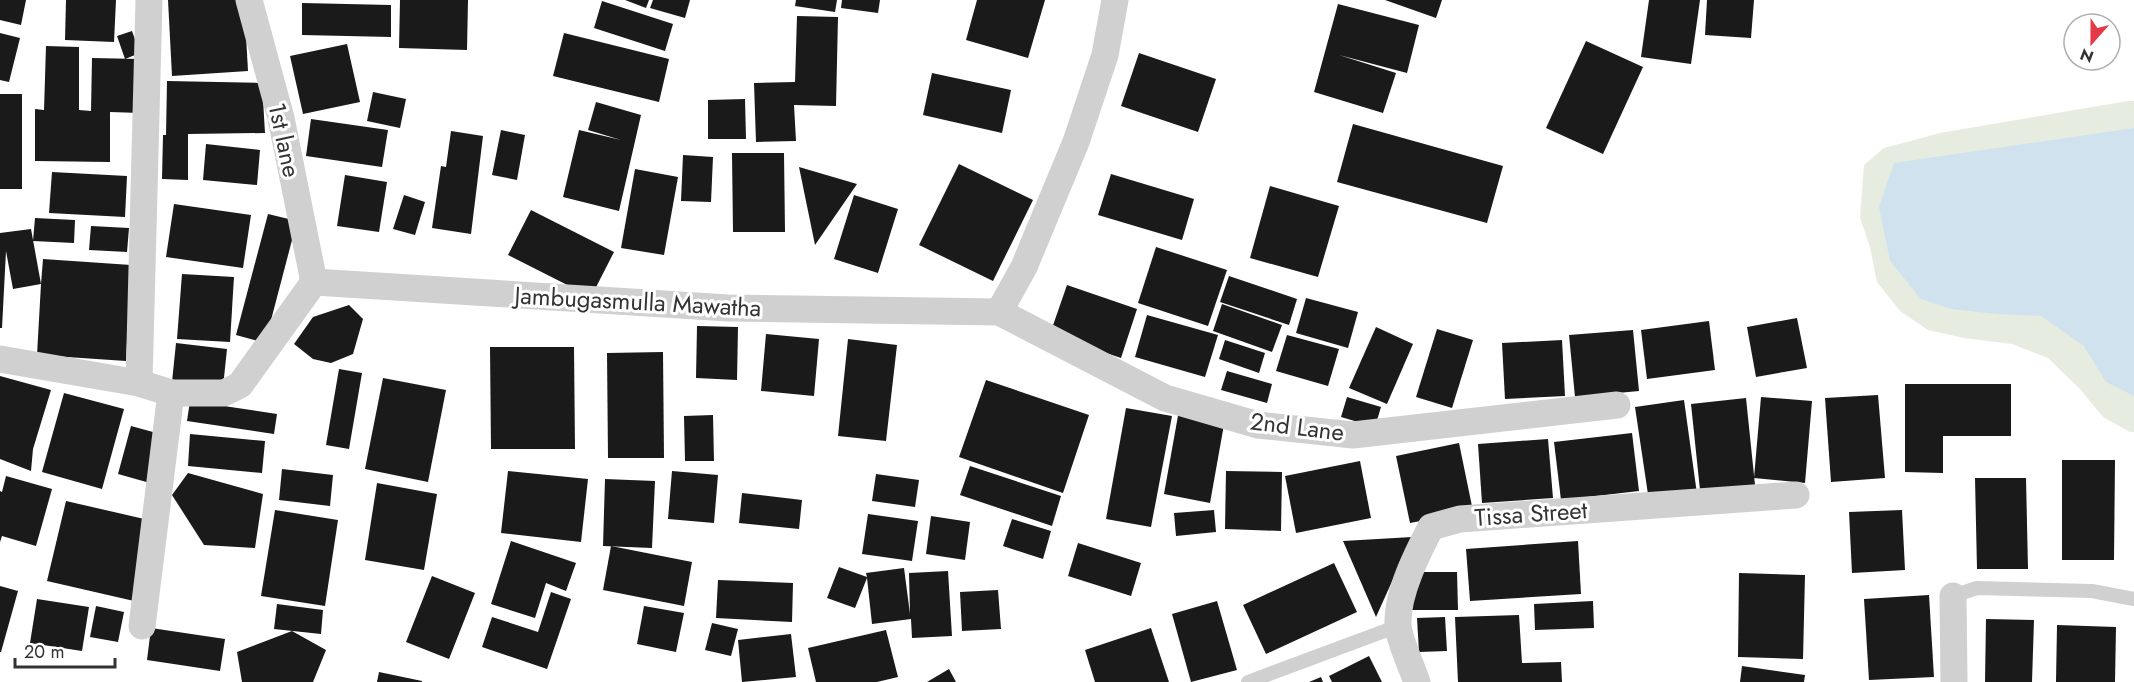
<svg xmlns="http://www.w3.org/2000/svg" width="2134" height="682" viewBox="0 0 2134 682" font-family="Jost,sans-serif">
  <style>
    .green { fill: #e6ecdf }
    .water { fill: #cfe2ee }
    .building { fill: #1a1a1a }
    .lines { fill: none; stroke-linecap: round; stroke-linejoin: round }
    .service { stroke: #d0d0d0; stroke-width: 14 }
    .minor { stroke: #d0d0d0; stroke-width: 27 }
    .labels { text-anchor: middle; stroke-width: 6; stroke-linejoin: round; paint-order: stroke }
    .street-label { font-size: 24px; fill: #333; stroke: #fff }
  </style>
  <rect width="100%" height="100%" fill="#fff"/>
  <!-- green -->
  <polygon class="green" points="2128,101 2134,101 2134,432 2130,432 2103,417 2080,389 2048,358 2012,344 1964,338 1928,330 1900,311 1877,282 1870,247 1860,218 1864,165 1884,148 1940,133"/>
  <!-- water -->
  <polygon class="water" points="2134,128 2134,396 2106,382 2084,346 2041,316 1997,314 1951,309 1921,299 1890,261 1879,207 1894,163"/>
  <!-- building -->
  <g class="building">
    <polygon points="0,0 26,0 21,25 0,20"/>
    <polygon points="66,0 116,0 114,42 65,40"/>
    <polygon points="168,0 244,0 248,71 172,76"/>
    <polygon points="400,0 468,0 467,50 399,48"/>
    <polygon points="625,0 649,0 646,8"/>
    <polygon points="653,0 690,0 685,18 650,8"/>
    <polygon points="796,0 837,0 835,12 795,6"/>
    <polygon points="842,0 880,0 878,13 841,8"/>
    <polygon points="977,0 1045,0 1028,58 966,40"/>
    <polygon points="1385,0 1442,0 1436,18"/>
    <polygon points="1649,0 1700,0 1691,64 1641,57"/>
    <polygon points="1707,0 1754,0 1751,38 1705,35"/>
    <polygon points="602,1 673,24 665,51 594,28"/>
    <polygon points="302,3 391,5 391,37 302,35"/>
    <polygon points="1338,4 1419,25 1407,73 1339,55 1396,73 1383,113 1314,92"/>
    <polygon points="797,16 838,17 836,106 794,105 796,141 756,142 754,83 795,82"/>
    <polygon points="132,31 140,53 125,59 117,36"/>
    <polygon points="0,33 20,38 9,82 0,80"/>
    <polygon points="564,33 669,59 659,102 553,76"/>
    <polygon points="1586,41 1643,67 1603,154 1546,128"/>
    <polygon points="347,44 360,102 303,114 290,56"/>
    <polygon points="46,46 79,47 79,110 91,111 92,58 140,59 140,113 110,112 110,162 35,161 35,109 44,110"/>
    <polygon points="1139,53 1216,79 1198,132 1121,106"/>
    <polygon points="932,73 1011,90 1002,133 923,115"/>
    <polygon points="167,81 262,83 265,133 188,134 188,180 162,179 163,135 166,135"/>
    <polygon points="373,92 406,99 400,128 367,121"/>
    <rect x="0" y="94" width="22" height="95"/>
    <polygon points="745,99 746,139 708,139 708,100"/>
    <polygon points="596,102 641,115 619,211 563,197 579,130 621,140 588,130"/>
    <polygon points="311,119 388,130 382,167 306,156"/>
    <polygon points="1353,124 1503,166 1487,223 1337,182"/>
    <polygon points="501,130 525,135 517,180 492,175"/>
    <polygon points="451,131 483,136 471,234 432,228 441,166 446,167"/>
    <polygon points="206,144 260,150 257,185 203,180"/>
    <polygon points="732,153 784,153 785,232 733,232"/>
    <polygon points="683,155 713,157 711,202 681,201"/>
    <polygon points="959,164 1033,200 993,281 919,245"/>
    <polygon points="799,167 857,184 815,245"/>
    <polygon points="635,169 678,177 664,255 621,248"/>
    <polygon points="52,172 127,176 125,217 49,213"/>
    <polygon points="1111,174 1194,199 1182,240 1098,215"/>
    <polygon points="345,175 387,182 379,232 337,226"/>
    <polygon points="1270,186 1339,206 1318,277 1250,258"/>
    <polygon points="404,195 425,202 415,235 393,229"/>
    <polygon points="854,195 898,209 878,273 834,259"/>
    <polygon points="174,204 251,215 243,268 166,257"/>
    <polygon points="531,210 614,252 591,297 508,255"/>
    <polygon points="268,214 297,221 265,343 236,335"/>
    <polygon points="35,218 75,220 74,243 33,241"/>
    <polygon points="91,226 129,228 127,252 89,250"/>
    <polygon points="31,229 41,284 43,259 131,265 126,361 37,355 41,284 13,289 6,251 2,328 0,328 0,233"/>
    <polygon points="1156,247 1227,270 1208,326 1138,303"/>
    <polygon points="182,274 234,277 230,342 177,339"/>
    <polygon points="1229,276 1297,299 1289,325 1220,302"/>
    <polygon points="1067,285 1137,309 1121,358 1050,334"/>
    <polygon points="1306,298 1358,312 1348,348 1296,333"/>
    <polygon points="1222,304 1282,325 1272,352 1213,331"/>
    <polygon points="349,305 363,319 353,354 331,363 313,359 294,344 313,317"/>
    <polygon points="1147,315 1218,335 1205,377 1135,357"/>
    <polygon points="1797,318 1807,368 1756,377 1747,327"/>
    <polygon points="1709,321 1715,370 1647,379 1641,330"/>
    <polygon points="697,326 738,327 737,380 696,378"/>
    <polygon points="1376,327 1413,344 1387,404 1349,388"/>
    <polygon points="1437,329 1473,340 1452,408 1416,397"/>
    <polygon points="1633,330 1639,391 1575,397 1569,335"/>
    <polygon points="766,334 819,339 814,396 761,391"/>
    <polygon points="1287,335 1339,349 1328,386 1276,371"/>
    <polygon points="848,339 897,345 886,441 838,436"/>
    <polygon points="1225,340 1265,353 1259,373 1219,359"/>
    <polygon points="1562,340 1565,396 1505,399 1502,343"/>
    <polygon points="176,343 227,349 223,387 172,382"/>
    <polygon points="490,347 574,347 575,449 491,449"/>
    <polygon points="663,352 664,458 608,458 607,353"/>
    <polygon points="339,369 362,373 349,449 326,445"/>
    <polygon points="1227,371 1272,384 1267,403 1221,390"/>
    <polygon points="0,376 51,390 33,449 31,471 0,459"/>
    <polygon points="383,378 446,390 428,482 365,469"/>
    <polygon points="986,380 1089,415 1063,493 959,457"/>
    <polygon points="1905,384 2011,384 2011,436 1943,436 1943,473 1905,472"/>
    <polygon points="64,393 124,409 102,489 42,472"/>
    <polygon points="1878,395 1885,478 1831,482 1825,398"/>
    <polygon points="1347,397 1381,407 1375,427 1341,417"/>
    <polygon points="1761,397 1812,401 1805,483 1754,478"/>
    <polygon points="1746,398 1755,485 1700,490 1691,404"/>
    <polygon points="1684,400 1697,494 1649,501 1635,407"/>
    <polygon points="190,401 277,414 274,434 187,421"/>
    <polygon points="1126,408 1172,416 1151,527 1106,519"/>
    <polygon points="1179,410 1225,419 1210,503 1164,494"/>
    <polygon points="713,415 714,461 685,461 684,416"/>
    <polygon points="131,426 164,435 150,483 118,474"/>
    <polygon points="1632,433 1639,491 1561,500 1554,442"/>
    <polygon points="190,434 265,441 262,473 188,466"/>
    <polygon points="1548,439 1553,498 1482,503 1478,444"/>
    <polygon points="1459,443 1473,511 1410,523 1396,456"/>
    <polygon points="2062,460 2115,460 2114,560 2062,560"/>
    <polygon points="1360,461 1371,518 1296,533 1285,476"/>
    <polygon points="970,466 1061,496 1052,526 960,495"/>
    <polygon points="282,469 333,475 330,506 279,500"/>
    <polygon points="508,471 588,479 581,542 501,533"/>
    <polygon points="672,471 718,475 714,523 668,519"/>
    <polygon points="1226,471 1282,472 1281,531 1225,529"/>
    <polygon points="188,473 263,494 255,548 204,545 172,495"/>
    <polygon points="876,474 919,480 915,507 872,501"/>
    <polygon points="6,476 52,489 36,546 2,536 0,542 0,491 2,492"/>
    <polygon points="1975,478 2026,478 2028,569 1977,569"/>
    <polygon points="605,479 655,481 652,548 603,546"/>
    <polygon points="377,483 437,494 424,570 365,560"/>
    <polygon points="742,493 802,500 799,529 739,523"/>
    <polygon points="66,501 153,521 134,601 47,581"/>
    <polygon points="275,510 338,520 325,606 261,596"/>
    <polygon points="1214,510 1216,532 1176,536 1174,513"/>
    <polygon points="1902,510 1905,570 1852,573 1849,512"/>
    <polygon points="868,514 918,521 912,561 862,554"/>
    <polygon points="931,516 970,522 965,560 926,554"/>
    <polygon points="1012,519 1051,531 1043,559 1003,546"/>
    <polygon points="1412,537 1376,617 1343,541"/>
    <polygon points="511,541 576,563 566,591 546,583 535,618 491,604"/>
    <polygon points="1578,541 1581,594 1470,601 1466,549"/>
    <polygon points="1078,543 1141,563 1131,596 1068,576"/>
    <polygon points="611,546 692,562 684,606 603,590"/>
    <polygon points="1334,563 1357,612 1266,654 1243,605"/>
    <polygon points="839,567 867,577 866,573 904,568 910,614 909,573 948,571 952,636 912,638 911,619 872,624 867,578 855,608 827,598"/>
    <polygon points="1411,572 1457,572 1458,610 1411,610"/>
    <polygon points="1739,573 1805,575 1803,659 1738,657"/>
    <polygon points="432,576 475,593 449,659 406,642"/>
    <polygon points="718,580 793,583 792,622 716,618"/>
    <polygon points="0,586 18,591 1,652 0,652"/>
    <polygon points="998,590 1001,629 962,631 960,592"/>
    <polygon points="551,592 571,599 547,669 482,647 492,617 538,632"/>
    <polygon points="1929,595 1934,677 1869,680 1864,599"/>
    <polygon points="37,599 89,607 82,651 30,643"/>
    <polygon points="1217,601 1237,670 1191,682 1172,614"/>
    <polygon points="1593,601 1594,628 1535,630 1534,604"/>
    <polygon points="277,604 323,610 321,634 274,629"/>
    <polygon points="96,606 124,612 118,642 90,637"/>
    <polygon points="644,606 684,613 676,652 637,644"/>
    <polygon points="1519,615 1522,663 1561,662 1562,682 1458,682 1455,617"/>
    <polygon points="1445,617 1447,651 1419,652 1417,618"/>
    <polygon points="1986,619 2034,620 2032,682 1985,682"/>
    <polygon points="712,623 738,629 731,656 705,650"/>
    <polygon points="2057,625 2116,627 2115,682 2056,682"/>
    <polygon points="151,628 225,639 220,671 147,660"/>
    <polygon points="1151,628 1169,682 1095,682 1085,650"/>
    <polygon points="886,630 898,677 877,682 816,682 808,648"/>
    <polygon points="292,631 326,650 313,682 242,682 237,652"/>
    <polygon points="791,634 796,677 742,682 738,640"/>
    <polygon points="1369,656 1382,682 1332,682 1329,676"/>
    <polygon points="1742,666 1805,675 1804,682 1740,682"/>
    <polygon points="949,669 956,682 927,682"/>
    <polygon points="379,672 422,681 422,682 377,682"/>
    <polygon points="1321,677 1323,682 1309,682"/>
  </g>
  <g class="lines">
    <!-- service -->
    <g class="service">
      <polyline points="1953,596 1977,588 2092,591 2134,599"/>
      <polyline points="1248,682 1398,626"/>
    </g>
    <!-- minor -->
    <g class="minor">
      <polyline points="249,0 281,118 314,282"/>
      <polyline points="999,312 1165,398 1258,425 1353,435 1617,405"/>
      <polyline points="0,359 139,383 171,393 224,393 240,385 314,282 728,308 999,312 1024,267 1076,142 1105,55 1115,0"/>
      <polyline points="139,383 149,0"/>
      <polyline points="1953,596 1954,682"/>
      <polyline points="142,626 171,393"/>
      <path d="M1417 682C1412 668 1398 637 1398 624 1397 593 1417 554 1431 527L1460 519 1796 495"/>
    </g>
  </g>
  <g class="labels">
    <!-- street labels -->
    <g class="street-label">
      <text transform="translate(284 140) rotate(78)" y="8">1st lane</text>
      <text transform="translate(638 302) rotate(3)" y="8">Jambugasmulla Mawatha</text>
      <text transform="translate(1297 427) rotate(7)" y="8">2nd Lane</text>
      <text transform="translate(1531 514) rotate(-4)" y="8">Tissa Street</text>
    </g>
  </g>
  <!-- north arrow -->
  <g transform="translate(2092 42) rotate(201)"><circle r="28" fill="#ffffff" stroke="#adadad" stroke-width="1.5"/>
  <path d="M0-4.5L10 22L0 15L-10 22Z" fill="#e63946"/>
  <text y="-9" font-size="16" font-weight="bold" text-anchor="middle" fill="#333333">N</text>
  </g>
  <!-- scale -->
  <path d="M15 658v9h100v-9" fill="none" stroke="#333333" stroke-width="3"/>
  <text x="24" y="658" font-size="18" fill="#333333" stroke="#ffffff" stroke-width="4.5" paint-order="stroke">20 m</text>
</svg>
